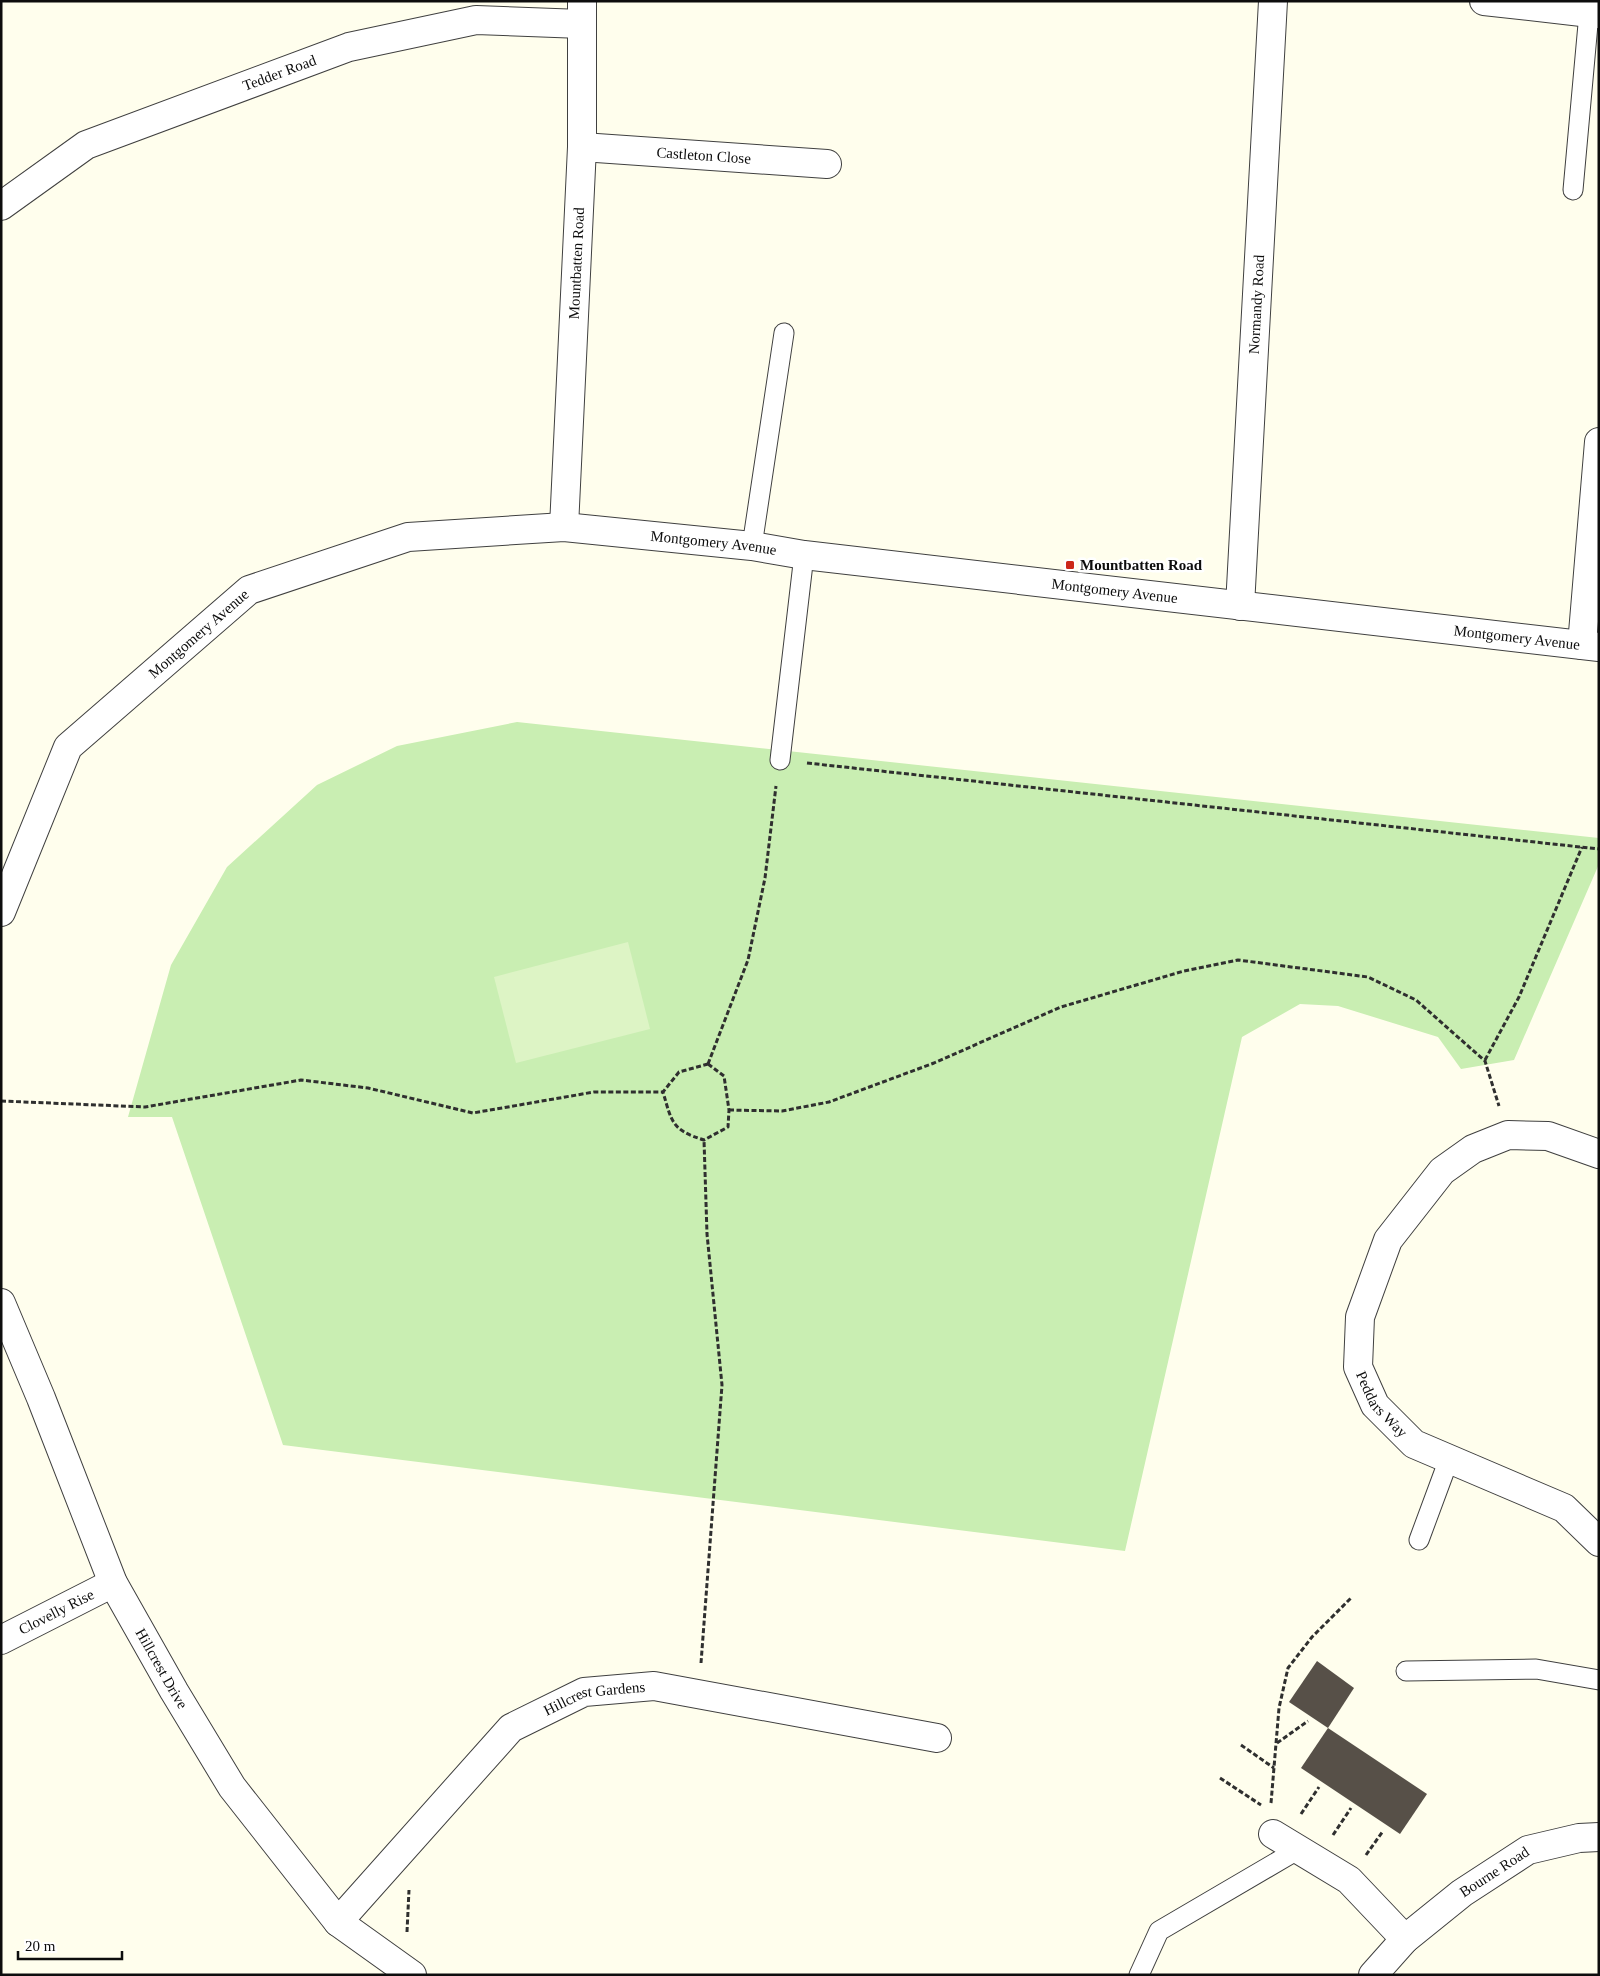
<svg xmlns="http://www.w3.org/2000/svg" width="1600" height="1976" viewBox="0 0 1600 1976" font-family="'Times New Roman',serif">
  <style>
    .green { fill: #c9eeb2 }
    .pitch { fill: #ddf4c5 }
    .building { fill: #575048 }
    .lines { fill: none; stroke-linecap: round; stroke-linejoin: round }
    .lane-casing { stroke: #404040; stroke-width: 21 }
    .street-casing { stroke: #404040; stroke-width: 30 }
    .path { stroke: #2f2f2f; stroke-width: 3; stroke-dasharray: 5 2.5; stroke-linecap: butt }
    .lane { stroke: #fff; stroke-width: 19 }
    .street { stroke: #fff; stroke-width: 28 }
    .poi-dot { fill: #cc2716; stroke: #fff; stroke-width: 2 }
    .labels { text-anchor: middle; stroke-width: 5; stroke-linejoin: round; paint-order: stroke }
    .street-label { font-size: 15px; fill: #0d0d0d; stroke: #fff }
    .poi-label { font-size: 15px; font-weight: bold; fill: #0d0d0d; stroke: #fff; text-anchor: start }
  </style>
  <rect width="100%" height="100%" fill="#fffeed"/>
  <!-- green -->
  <polygon class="green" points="517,722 1599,838 1599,864 1514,1060 1461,1069 1438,1037 1338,1006 1300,1004 1242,1037 1125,1551 283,1445 172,1117 128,1117 171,965 227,867 317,785 397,746"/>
  <!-- pitch -->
  <polygon class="pitch" points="628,942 650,1029 516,1063 494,977"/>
  <!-- building -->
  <g class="building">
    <polygon points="1317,1661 1354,1688 1328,1728 1289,1702"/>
    <polygon points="1328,1728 1427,1794 1400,1834 1301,1768"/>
  </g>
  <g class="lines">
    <!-- lane casing -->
    <g class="lane-casing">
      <g id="lane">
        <polyline points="1573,190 1589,13"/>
        <polyline points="752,546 784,333"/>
        <polyline points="780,760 804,555"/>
        <polyline points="1419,1540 1449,1459"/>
        <polyline points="1406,1671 1536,1669 1599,1680"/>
        <polyline points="1139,1975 1159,1931 1299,1849"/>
      </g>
    </g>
    <!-- street casing -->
    <g class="street-casing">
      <g id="street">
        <polyline points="1484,1 1599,14"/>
        <path id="s1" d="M582 147 827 164"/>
        <path id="s2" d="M1 206 86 145 349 47 476 20 582 24"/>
        <path id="s3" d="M564 527 582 147V1"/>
        <path id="s4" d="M1240 606 1273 1"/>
        <polyline points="1582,645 1599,442"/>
        <path id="s5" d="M1 912 68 747 249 590 408 537 564 527 752 546 804 555 1599 647"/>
        <path id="s6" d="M1599 1154 1548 1136 1508 1135 1473 1149 1442 1171 1388 1240 1360 1317 1358 1367 1375 1405 1414 1444 1564 1508 1599 1542"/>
        <path id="s7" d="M1 1303 41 1398 113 1583 174 1691 232 1787 338 1922 412 1975"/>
        <path id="s8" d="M1 1640 113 1583"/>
        <polyline points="1273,1834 1349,1880 1405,1939"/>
        <path id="s9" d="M338 1922 511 1728 584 1692 654 1686 937 1738"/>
        <path id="s10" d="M1373 1975 1405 1939 1462 1893 1528 1850 1579 1838 1599 1837"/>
      </g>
    </g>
    <!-- path -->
    <g class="path">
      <polyline points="807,763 1599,849"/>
      <polyline points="1485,1060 1519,997 1582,847"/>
      <polyline points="708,1064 748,960 765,878 776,786"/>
      <path d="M708 1064 724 1076 729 1110 728 1127 704 1140C672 1130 672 1123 663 1092L679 1072Z"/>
      <polyline points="1,1101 145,1107 301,1080 368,1088 473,1113 594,1092 663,1092"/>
      <polyline points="729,1110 782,1111 829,1102 934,1063 1061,1007 1184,971 1238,960 1368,977 1416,1000 1485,1061 1499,1106"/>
      <polyline points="701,1663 722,1385 707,1234 704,1140"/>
      <polyline points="1277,1743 1308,1721"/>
      <polyline points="1241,1745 1274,1768"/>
      <polyline points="1220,1778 1261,1805"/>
      <polyline points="1271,1803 1279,1708 1288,1668 1312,1637 1352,1597"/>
      <polyline points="1301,1814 1319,1787"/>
      <polyline points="1333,1835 1351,1808"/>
      <polyline points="1366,1855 1383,1831"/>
      <polyline points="407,1932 409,1890"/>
    </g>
    <!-- lane -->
    <use href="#lane" class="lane"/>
    <!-- street -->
    <use href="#street" class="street"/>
  </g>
  <!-- markers -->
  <rect class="poi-dot" x="1065" y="560" width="10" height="10" rx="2.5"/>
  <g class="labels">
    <!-- street labels -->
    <g class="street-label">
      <text dy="5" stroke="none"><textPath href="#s2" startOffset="311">Tedder Road</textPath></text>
      <text dy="5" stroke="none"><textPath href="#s1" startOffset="122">Castleton Close</textPath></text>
      <text dy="5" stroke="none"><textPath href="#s3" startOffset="264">Mountbatten Road</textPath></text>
      <text dy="5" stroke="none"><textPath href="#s4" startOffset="302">Normandy Road</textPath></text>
      <text dy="5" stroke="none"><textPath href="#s5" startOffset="892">Montgomery Avenue</textPath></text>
      <text dy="5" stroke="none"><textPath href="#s5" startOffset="1296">Montgomery Avenue</textPath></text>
      <text dy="5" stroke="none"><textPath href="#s5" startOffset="351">Montgomery Avenue</textPath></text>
      <text dy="5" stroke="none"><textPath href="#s5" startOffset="1701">Montgomery Avenue</textPath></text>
      <text dy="5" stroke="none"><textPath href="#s6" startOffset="434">Peddars Way</textPath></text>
      <text dy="5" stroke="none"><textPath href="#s8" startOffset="62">Clovelly Rise</textPath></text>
      <text dy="5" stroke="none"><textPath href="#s7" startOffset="400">Hillcrest Drive</textPath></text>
      <text dy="5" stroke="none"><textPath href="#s9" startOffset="350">Hillcrest Gardens</textPath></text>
      <text dy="5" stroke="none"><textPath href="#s10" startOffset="160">Bourne Road</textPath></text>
    </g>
    <!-- poi labels -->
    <g class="poi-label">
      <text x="1080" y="570">Mountbatten Road</text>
    </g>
  </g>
  <!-- border -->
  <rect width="1600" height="1976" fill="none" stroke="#0d0d0d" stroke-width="5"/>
  <!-- scale -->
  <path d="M18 1951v8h104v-8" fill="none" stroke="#0d0d0d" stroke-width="2.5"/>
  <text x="25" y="1951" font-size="15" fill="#0d0d0d" stroke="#ffffff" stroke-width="4" paint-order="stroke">20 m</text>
</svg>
